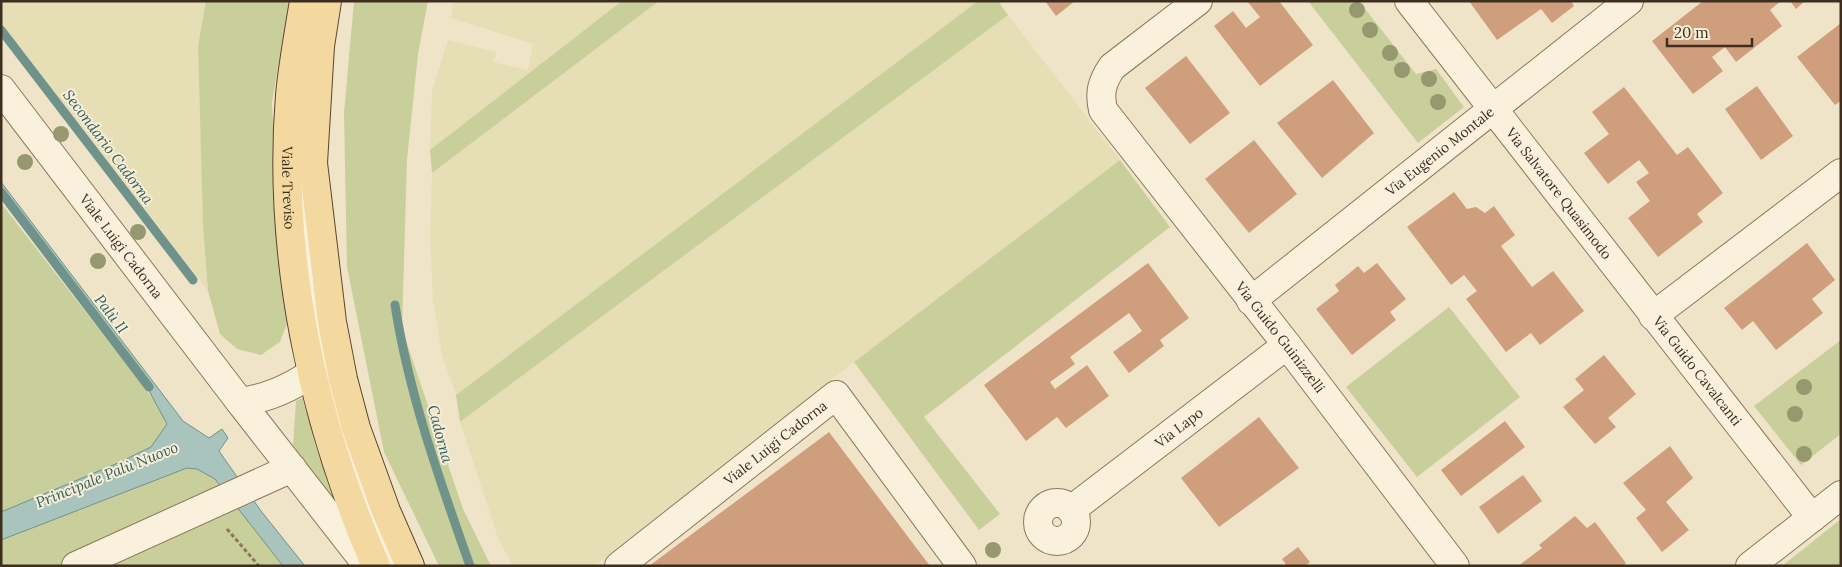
<svg xmlns="http://www.w3.org/2000/svg" width="1842" height="567" viewBox="0 0 1842 567" font-family="Lora,serif">
  <style>
    .farmland { fill: #e6deb5 }
    .green { fill: #c9cf9b }
    .water { fill: #a9c4bc; stroke: #6f938a }
    .lines { fill: none; stroke-linecap: round; stroke-linejoin: round }
    .stream { stroke: #6f938a; stroke-width: 9 }
    .building { fill: #cf9f7d }
    .minor-casing { stroke: #8d765c; stroke-width: 30 }
    .major-casing { stroke: #5b4430; stroke-width: 30 }
    .path { stroke: #8d765c; stroke-width: 3; stroke-dasharray: 4 2.5; stroke-linecap: butt }
    .minor { stroke: #faf1dc; stroke-width: 28 }
    .major { stroke: #f3d9a0; stroke-width: 28 }
    .tree { fill: #96986f }
    .labels { text-anchor: middle; stroke-width: 4; stroke-linejoin: round; paint-order: stroke }
    .street-label { font-size: 14px; fill: #3d2e20; stroke: #f7eed8 }
    .water-label { font-size: 15px; font-style: italic; fill: #2f5d5a; stroke: #f7eed8 }
  </style>
  <rect width="100%" height="100%" fill="#f0e4c8"/>
  <!-- farmland -->
  <g class="farmland">
    <polygon points="1,1 206,1 198,46 203,227 208,291 1,22"/>
    <polygon points="453,1 622,1 430,150 432,91 448,40 496,52 493,62 528,70 533,44 451,18"/>
    <polygon points="659,1 978,1 456,395 442,355 433,301 430,236 432,173"/>
    <polygon points="1008,15 1120,160 854,362 594,566 513,566 498,538 460,422"/>
  </g>
  <!-- green -->
  <g class="green">
    <polygon points="206,1 289,1 272,102 277,209 288,321 280,342 261,355 237,349 220,334 208,291 203,227 198,46"/>
    <polygon points="354,1 428,1 418,54 407,160 402,329 463,509 491,566 439,566 384,452 347,267 344,113"/>
    <polygon points="622,1 659,1 432,173 430,150"/>
    <polygon points="978,1 998,1 1008,15 460,422 456,395"/>
    <polygon points="1308,1 1359,1 1416,74 1436,69 1464,107 1418,143"/>
    <polygon points="1120,160 1170,227 924,417 1000,514 979,530 854,362"/>
    <polygon points="1,203 283,566 1,566"/>
    <polygon points="1449,307 1520,397 1417,477 1346,387"/>
    <polygon points="1841,340 1841,434 1801,465 1754,406"/>
    <polygon points="311,394 337,506 311,474 293,445 296,401"/>
    <polygon points="1841,519 1841,566 1782,566"/>
  </g>
  <!-- water -->
  <polygon class="water" points="1,182 183,421 209,438 222,429 228,438 219,451 261,511 305,566 283,566 215,479 197,469 187,468 1,540 1,512 118,463 151,447 167,424 142,378 1,192"/>
  <g class="lines">
    <!-- stream -->
    <g class="stream">
      <polyline points="1,30 193,280"/>
      <polyline points="1,192 149,387"/>
      <path d="M395 305C409 395 440 481 470 566"/>
    </g>
  </g>
  <!-- building -->
  <g class="building">
    <polygon points="1045,1 1075,1 1056,16"/>
    <polygon points="1247,1 1279,1 1313,45 1260,86 1214,26 1233,11 1246,28 1260,17"/>
    <polygon points="1469,1 1571,1 1574,6 1552,23 1541,9 1497,40"/>
    <polygon points="1703,1 1781,1 1770,10 1782,26 1736,62 1725,47 1712,57 1723,71 1693,94 1652,41"/>
    <polygon points="1790,1 1805,1 1796,9"/>
    <polygon points="1841,23 1841,101 1835,105 1797,57"/>
    <polygon points="1186,56 1230,113 1190,144 1145,88"/>
    <polygon points="1333,80 1374,133 1322,178 1277,123"/>
    <polygon points="1757,86 1793,136 1761,160 1725,109"/>
    <polygon points="1624,87 1677,155 1688,147 1723,193 1697,214 1703,222 1658,257 1628,218 1650,201 1636,182 1649,173 1639,160 1608,184 1584,153 1609,134 1592,112"/>
    <polygon points="1254,140 1297,194 1249,233 1205,179"/>
    <polygon points="1454,192 1467,209 1476,207 1485,213 1494,206 1515,235 1501,246 1532,287 1553,271 1584,311 1540,345 1531,333 1506,352 1466,299 1477,291 1464,275 1451,285 1407,227"/>
    <polygon points="1807,243 1835,280 1812,299 1823,313 1776,350 1753,321 1742,330 1724,308"/>
    <polygon points="1148,263 1189,318 1160,340 1164,346 1129,373 1113,352 1142,331 1129,313 1070,357 1075,364 1050,382 1055,389 1087,365 1109,396 1066,428 1057,417 1026,441 984,385"/>
    <polygon points="1377,263 1406,299 1390,312 1396,320 1352,355 1316,309 1339,291 1335,285 1358,266 1364,273"/>
    <polygon points="1604,355 1636,394 1608,418 1616,427 1595,444 1563,407 1584,390 1575,379"/>
    <polygon points="1259,417 1299,468 1219,527 1181,478"/>
    <polygon points="1505,421 1525,447 1461,496 1441,470"/>
    <polygon points="829,432 930,566 649,566"/>
    <polygon points="1670,446 1693,478 1666,502 1689,530 1662,552 1636,518 1646,510 1623,483"/>
    <polygon points="1523,475 1542,501 1498,534 1479,507"/>
    <polygon points="1575,516 1587,528 1595,522 1626,563 1623,566 1518,566 1542,548 1539,545"/>
    <polygon points="1298,547 1310,562 1305,566 1287,566 1282,559"/>
  </g>
  <g class="lines">
    <!-- minor casing -->
    <g class="minor-casing">
      <g id="minor">
        <path id="s1" d="M1198 1 1112 67C1102 82 1099 92 1103 110L1287 345 1455 566"/>
        <path id="s2" d="M1409 1 1812 518"/>
        <path id="s3" d="M1 89 240 402C272 398 299 384 324 364L310 278 303 209V185L313 163"/>
        <path id="s4" d="M1251 301 1629 1"/>
        <polyline points="1653,316 1841,173"/>
        <polyline points="312,374 330,387 358,479 389,552 409,564"/>
        <polyline points="240,402 368,566"/>
        <circle cx="1057" cy="522" r="19"/>
        <path id="s5" d="M1071 510 1287 345"/>
        <polyline points="76,566 292,468"/>
        <path id="s6" d="M619 566 836 395 962 566"/>
        <polyline points="1750,566 1841,495"/>
      </g>
    </g>
    <!-- major casing -->
    <g class="major-casing">
      <g id="major">
        <path id="s7" d="M304 1C299 32 293 63 290 95 277 254 312 419 376 566"/>
        <polyline points="327,1 320,46 313,163 332,322 343,379 356,428 386,511 410,566"/>
      </g>
    </g>
    <!-- path -->
    <polyline class="path" points="227,529 259,566"/>
    <!-- minor -->
    <use href="#minor" class="minor"/>
    <!-- major -->
    <use href="#major" class="major"/>
  </g>
  <!-- trees -->
  <g class="tree">
    <circle cx="1357" cy="10" r="8"/>
    <circle cx="1370" cy="30" r="8"/>
    <circle cx="1390" cy="53" r="8"/>
    <circle cx="1402" cy="70" r="8"/>
    <circle cx="1429" cy="79" r="8"/>
    <circle cx="1438" cy="102" r="8"/>
    <circle cx="61" cy="134" r="8"/>
    <circle cx="25" cy="162" r="8"/>
    <circle cx="138" cy="232" r="8"/>
    <circle cx="98" cy="261" r="8"/>
    <circle cx="1804" cy="387" r="8"/>
    <circle cx="1795" cy="414" r="8"/>
    <circle cx="1804" cy="454" r="8"/>
    <circle cx="993" cy="550" r="8"/>
  </g>
  <g class="labels">
    <!-- street labels -->
    <g class="street-label">
      <text dy="5" stroke="none"><textPath href="#s4" startOffset="241">Via Eugenio Montale</textPath></text>
      <text dy="5" stroke="none"><textPath href="#s7" startOffset="188">Viale Treviso</textPath></text>
      <text dy="5" stroke="none"><textPath href="#s2" startOffset="244">Via Salvatore Quasimodo</textPath></text>
      <text dy="5" stroke="none"><textPath href="#s3" startOffset="198">Viale Luigi Cadorna</textPath></text>
      <text dy="5" stroke="none"><textPath href="#s1" startOffset="442">Via Guido Guinizzelli</textPath></text>
      <text dy="5" stroke="none"><textPath href="#s2" startOffset="469">Via Guido Cavalcanti</textPath></text>
      <text dy="5" stroke="none"><textPath href="#s5" startOffset="136">Via Lapo</textPath></text>
      <text dy="5" stroke="none"><textPath href="#s6" startOffset="199">Viale Luigi Cadorna</textPath></text>
    </g>
    <!-- water labels -->
    <g class="water-label">
      <text transform="translate(108 147) rotate(53)" y="5">Secondario Cadorna</text>
      <text transform="translate(111 314) rotate(53)" y="5">Palù II</text>
      <text transform="translate(440 434) rotate(75)" y="5">Cadorna</text>
      <text transform="translate(107 475) rotate(-22)" y="5">Principale Palù Nuovo</text>
    </g>
  </g>
  <!-- border -->
  <rect width="1842" height="567" fill="none" stroke="#3d2e20" stroke-width="5"/>
  <!-- scale -->
  <path d="M1667 38v8h85v-8" fill="none" stroke="#3d2e20" stroke-width="2.5"/>
  <text x="1674" y="38" font-size="15" fill="#3d2e20" stroke="#f7eed8" stroke-width="4" paint-order="stroke">20 m</text>
</svg>
